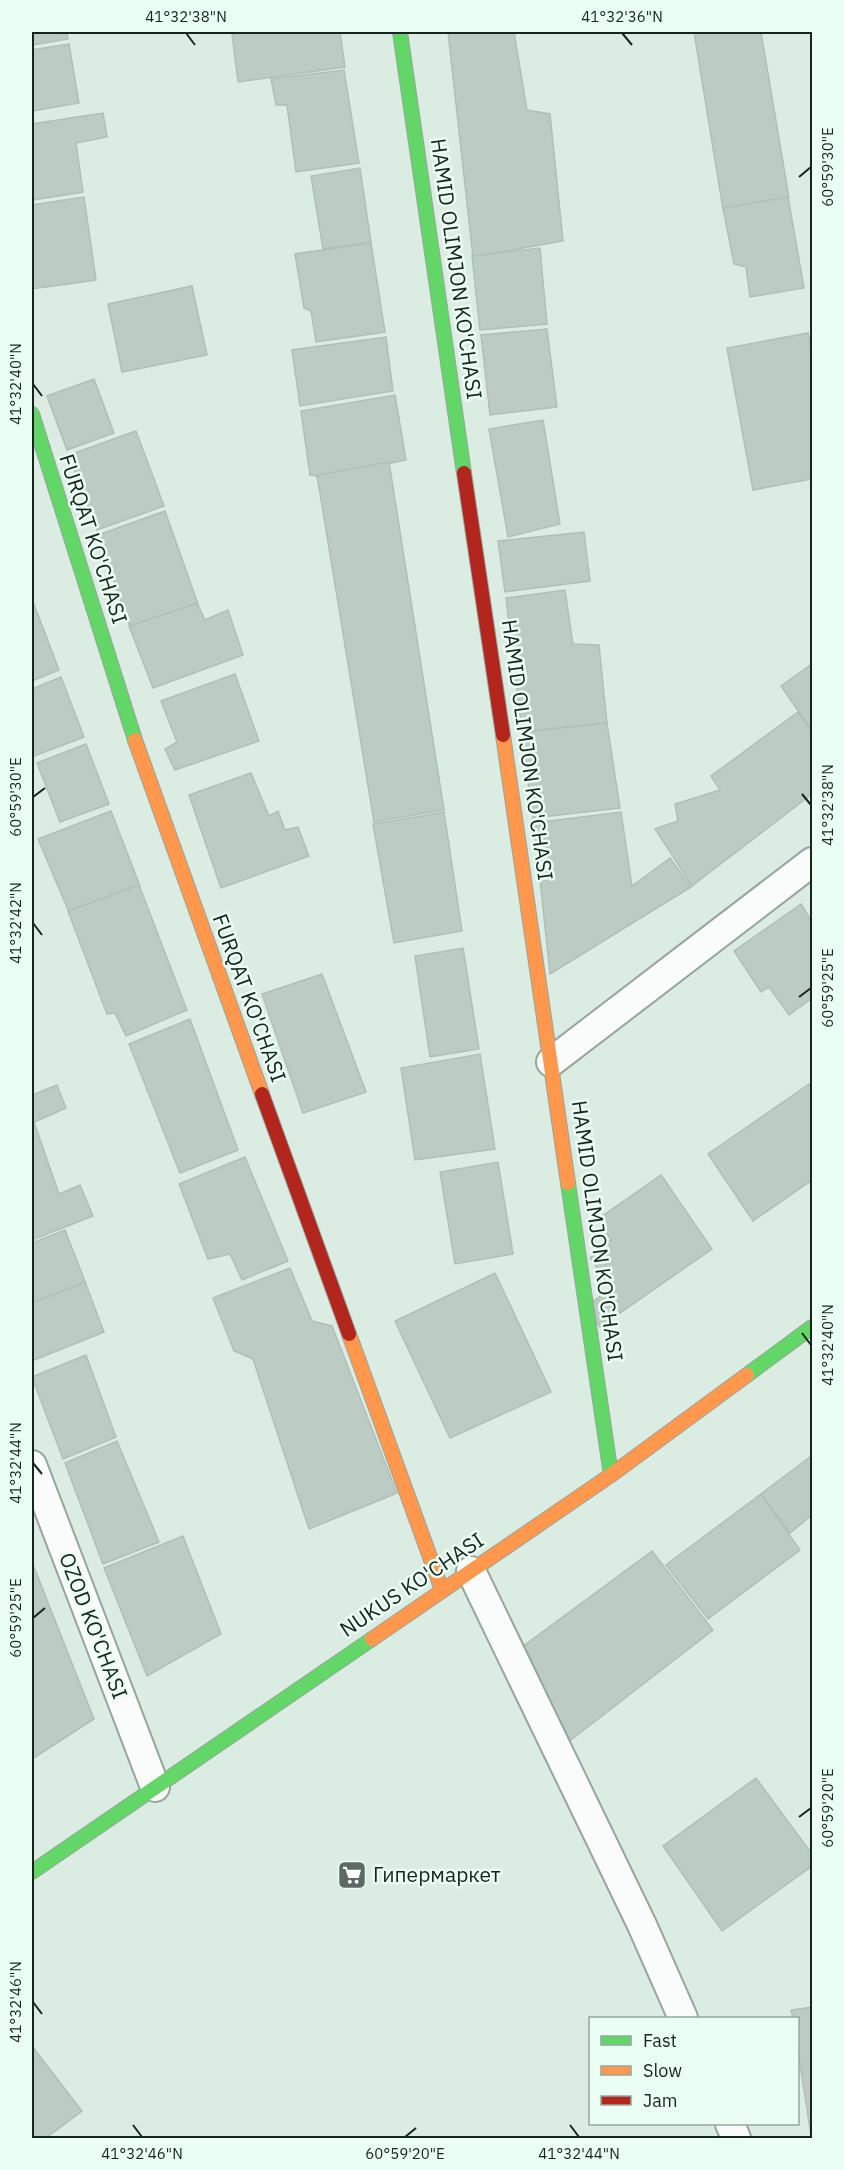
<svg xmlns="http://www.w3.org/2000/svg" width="844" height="2170" viewBox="0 0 844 2170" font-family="'IBM Plex Sans',sans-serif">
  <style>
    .building { fill: #bccbc3; stroke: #b1bfb7; stroke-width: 1.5 }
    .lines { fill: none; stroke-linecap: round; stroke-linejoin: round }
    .street-casing { stroke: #97a59d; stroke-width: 32 }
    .fast-casing { stroke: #97a59d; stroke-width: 16 }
    .slow-casing { stroke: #97a59d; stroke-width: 16 }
    .jam-casing { stroke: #97a59d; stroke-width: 16 }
    .street { stroke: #fafcfb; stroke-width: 28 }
    .fast { stroke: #63d668; stroke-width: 14 }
    .slow { stroke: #ff974d; stroke-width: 14 }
    .jam { stroke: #b3261e; stroke-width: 14 }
    .ticks { fill: none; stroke: #18241e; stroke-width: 2 }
    .labels { text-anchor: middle; stroke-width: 5; stroke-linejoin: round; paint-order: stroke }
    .street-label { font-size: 21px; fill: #18241e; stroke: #ebfef3 }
    .poi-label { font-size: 21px; fill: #18241e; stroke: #ebfef3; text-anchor: start }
    .neatline { fill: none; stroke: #18241e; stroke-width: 2 }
    .ticks-label { font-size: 15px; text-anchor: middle; fill: #18241e }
  </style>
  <rect width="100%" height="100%" fill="#dbede3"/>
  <!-- building -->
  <g class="building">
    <polygon points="32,32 67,32 68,39 32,45"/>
    <polygon points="248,32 340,32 345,67 238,82 232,34"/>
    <polygon points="448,32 514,32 527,110 550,114 563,241 473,257"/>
    <polygon points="694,32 761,32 789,198 723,209"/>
    <polygon points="69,44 79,103 32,111 32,50"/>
    <polygon points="344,70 359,163 296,172 287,105 276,105 271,79"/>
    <polygon points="103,113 107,137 76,143 83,192 32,200 32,124"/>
    <polygon points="360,168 371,242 323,249 311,176"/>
    <polygon points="84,197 96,280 32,289 32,205"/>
    <polygon points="788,197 804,288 750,297 746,267 734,264 723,208"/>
    <polygon points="371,243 385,332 316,342 311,311 304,308 295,254"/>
    <polygon points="540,248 547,324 480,330 472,256"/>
    <polygon points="192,286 207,355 122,372 108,304"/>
    <polygon points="547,329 557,407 490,415 481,335"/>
    <polygon points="808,333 812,356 812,479 753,490 727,348"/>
    <polygon points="386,337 393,391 300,406 292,350"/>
    <polygon points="94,379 114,433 67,450 47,396"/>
    <polygon points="395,395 406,460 324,477 310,475 301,411"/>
    <polygon points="543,420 560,524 508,537 489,429"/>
    <polygon points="136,431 164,506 97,530 69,455"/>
    <polygon points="389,462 444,810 374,822 317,475"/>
    <polygon points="165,511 198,604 130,627 98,535"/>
    <polygon points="584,532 590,581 505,592 498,541"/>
    <polygon points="565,590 573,644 599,645 607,723 522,732 506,598"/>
    <polygon points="32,599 59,670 32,681"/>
    <polygon points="197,603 205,620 228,610 243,655 153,688 129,626"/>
    <polygon points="812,664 812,731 781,686"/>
    <polygon points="235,674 259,741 175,770 165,749 177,742 161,701"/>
    <polygon points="61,677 84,737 32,757 32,689"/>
    <polygon points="798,712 812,732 812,794 692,886 655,829 678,821 675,804 720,790 711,776"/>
    <polygon points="607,723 620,808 533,818 521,732"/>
    <polygon points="86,744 109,804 60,822 37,763"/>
    <polygon points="251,773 269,816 278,811 285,830 298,827 309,856 221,888 189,795"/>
    <polygon points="111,811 140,886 69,912 38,839"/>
    <polygon points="444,812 462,931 394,943 373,824"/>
    <polygon points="621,812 632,886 670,858 691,887 550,974 534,823"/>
    <polygon points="139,885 187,1010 126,1036 115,1013 107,1014 68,911"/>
    <polygon points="801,904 812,922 812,998 789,1015 769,987 761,992 734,951"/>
    <polygon points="463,948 479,1049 430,1057 415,956"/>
    <polygon points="322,974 366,1092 303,1113 262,994"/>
    <polygon points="190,1019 238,1150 180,1173 129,1044"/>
    <polygon points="480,1054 495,1149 415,1160 401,1068"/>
    <polygon points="809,1084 812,1089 812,1180 753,1221 708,1154"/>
    <polygon points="57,1085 66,1108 32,1123 32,1095"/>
    <polygon points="34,1122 59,1194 80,1185 93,1216 32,1240 32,1123"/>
    <polygon points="245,1157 288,1261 242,1280 230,1254 208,1259 179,1184"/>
    <polygon points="498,1162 513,1254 455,1264 440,1172"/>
    <polygon points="661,1175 712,1249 600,1327 586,1307 611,1288 590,1258 611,1240 598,1219"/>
    <polygon points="65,1230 86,1284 32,1305 32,1243"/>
    <polygon points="290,1268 312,1321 332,1326 397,1493 309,1529 253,1359 234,1351 213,1298"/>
    <polygon points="495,1273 551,1392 450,1438 395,1321"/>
    <polygon points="85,1282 104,1332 32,1361 32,1303"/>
    <polygon points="86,1355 116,1437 63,1459 32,1377"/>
    <polygon points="117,1441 159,1542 103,1564 65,1463"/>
    <polygon points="810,1457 812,1460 812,1515 790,1533 761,1494"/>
    <polygon points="761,1494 800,1550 708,1619 666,1565"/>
    <polygon points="183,1536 221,1634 147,1676 104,1568"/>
    <polygon points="652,1551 713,1630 567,1743 506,1659"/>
    <polygon points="32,1562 94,1719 32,1759"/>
    <polygon points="756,1778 812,1854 812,1866 722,1931 663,1846"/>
    <polygon points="812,2007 812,2136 811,2136 798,2050 798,2018 793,2018 791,2010"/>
    <polygon points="32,2046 82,2111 46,2138 32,2138"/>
  </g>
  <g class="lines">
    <!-- street casing -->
    <g class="street-casing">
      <g id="street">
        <polyline points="551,1062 812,862"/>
        <polyline points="32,1465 155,1787"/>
        <polyline points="471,1571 642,1925 683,2018"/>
        <polyline points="730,2124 736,2138"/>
      </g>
    </g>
    <!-- fast casing -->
    <g class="fast-casing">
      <g id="fast">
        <polyline points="400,32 464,473"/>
        <polyline points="32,414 135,740"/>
        <polyline points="568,1183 611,1475"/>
        <polyline points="747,1375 812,1327"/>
        <polyline points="32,1872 372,1639"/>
      </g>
    </g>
    <!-- slow casing -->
    <g class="slow-casing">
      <g id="slow">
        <polyline points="503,735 568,1183"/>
        <polyline points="135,740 262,1094"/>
        <polyline points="349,1334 442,1590"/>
        <polyline points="372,1639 611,1475 747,1375"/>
      </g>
    </g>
    <!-- jam casing -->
    <g class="jam-casing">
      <g id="jam">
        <polyline points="464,473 503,735"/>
        <polyline points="262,1094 349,1334"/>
      </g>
    </g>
    <!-- street -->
    <use href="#street" class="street"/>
    <!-- fast -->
    <use href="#fast" class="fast"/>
    <!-- slow -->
    <use href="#slow" class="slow"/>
    <!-- jam -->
    <use href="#jam" class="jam"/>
  </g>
  <!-- ticks -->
  <path class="ticks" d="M186 33 195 45M622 33 632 45M799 177 811 167M33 384 42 396M802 794 811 805M33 797 45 788M33 923 42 935M799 997 811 988M802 1333 811 1345M33 1463 42 1474M33 1618 45 1608M799 1817 811 1808M33 2002 42 2014M133 2125 142 2137M570 2125 579 2137M405 2137 416 2128"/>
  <!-- icons -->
  <defs>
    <g id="supermarket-square" transform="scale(1.5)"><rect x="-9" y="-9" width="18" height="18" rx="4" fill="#5c6a63" stroke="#ebfef3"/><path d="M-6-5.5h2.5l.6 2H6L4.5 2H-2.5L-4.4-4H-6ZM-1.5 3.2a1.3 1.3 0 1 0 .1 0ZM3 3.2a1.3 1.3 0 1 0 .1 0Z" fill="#fff"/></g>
  </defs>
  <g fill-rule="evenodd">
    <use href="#supermarket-square" x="352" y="1875"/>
  </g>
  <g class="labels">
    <!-- street labels -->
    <g class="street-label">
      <text transform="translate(456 269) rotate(82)" y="7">HAMID OLIMJON KO'CHASI</text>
      <text transform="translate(93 539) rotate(72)" y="7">FURQAT KO'CHASI</text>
      <text transform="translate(527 750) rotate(82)" y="7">HAMID OLIMJON KO'CHASI</text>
      <text transform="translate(249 998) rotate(70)" y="7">FURQAT KO'CHASI</text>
      <text transform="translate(597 1231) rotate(82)" y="7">HAMID OLIMJON KO'CHASI</text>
      <text transform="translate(412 1585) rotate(-34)" y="7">NUKUS KO'CHASI</text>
      <text transform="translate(93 1626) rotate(69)" y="7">OZOD KO'CHASI</text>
    </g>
    <!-- poi labels -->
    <g class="poi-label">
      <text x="373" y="1882">Гипермаркет</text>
    </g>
  </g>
  <!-- border -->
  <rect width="844" height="2170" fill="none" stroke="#ebfef3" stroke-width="66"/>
  <!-- legend -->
  <rect x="589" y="2017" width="210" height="108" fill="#ebfef3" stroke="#97a79e" stroke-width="1.5"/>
  <rect x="601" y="2036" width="30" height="9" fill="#63d668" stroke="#97a79e" stroke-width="1.5"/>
  <text x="643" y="2047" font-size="18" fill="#18241e">Fast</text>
  <rect x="601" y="2066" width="30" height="9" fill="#ff974d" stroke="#97a79e" stroke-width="1.5"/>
  <text x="643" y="2077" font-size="18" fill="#18241e">Slow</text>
  <rect x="601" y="2096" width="30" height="9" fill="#b3261e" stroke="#97a79e" stroke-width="1.5"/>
  <text x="643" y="2107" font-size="18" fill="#18241e">Jam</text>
  <rect x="33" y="33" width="778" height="2104" class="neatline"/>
  <g class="ticks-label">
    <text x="186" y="22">41°32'38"N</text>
    <text x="622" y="22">41°32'36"N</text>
    <text transform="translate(828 167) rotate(-90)" y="5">60°59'30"E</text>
    <text transform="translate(16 384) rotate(-90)" y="5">41°32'40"N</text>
    <text transform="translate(16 797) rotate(-90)" y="5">60°59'30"E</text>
    <text transform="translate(828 805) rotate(-90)" y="5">41°32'38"N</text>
    <text transform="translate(16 923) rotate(-90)" y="5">41°32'42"N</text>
    <text transform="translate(828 988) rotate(-90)" y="5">60°59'25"E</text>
    <text transform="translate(828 1345) rotate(-90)" y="5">41°32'40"N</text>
    <text transform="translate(16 1463) rotate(-90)" y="5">41°32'44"N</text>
    <text transform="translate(16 1618) rotate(-90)" y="5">60°59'25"E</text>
    <text transform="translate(828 1808) rotate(-90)" y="5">60°59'20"E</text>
    <text transform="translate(16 2002) rotate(-90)" y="5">41°32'46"N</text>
    <text x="142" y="2159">41°32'46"N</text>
    <text x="405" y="2159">60°59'20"E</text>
    <text x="579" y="2159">41°32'44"N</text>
  </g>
</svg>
